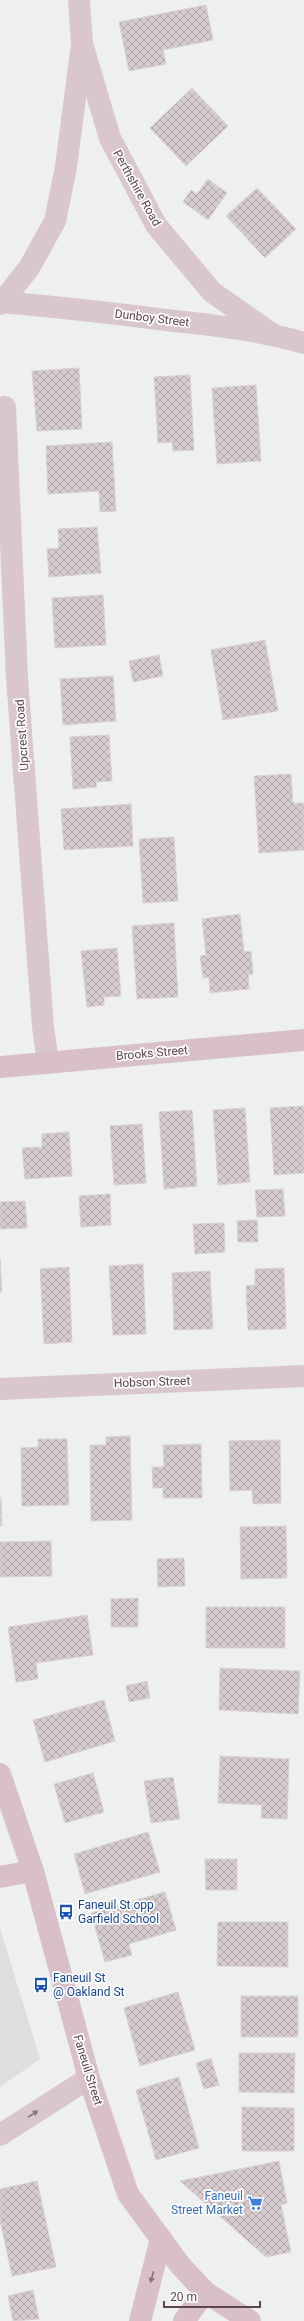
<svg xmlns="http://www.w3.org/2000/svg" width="304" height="2321" viewBox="0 0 304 2321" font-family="Roboto,sans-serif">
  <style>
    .education { fill: #dcdfdc }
    .building { fill: url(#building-cross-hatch); stroke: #dad1d3 }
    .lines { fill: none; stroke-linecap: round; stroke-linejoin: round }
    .street { stroke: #d9c6ce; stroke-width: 22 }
    .secondary { stroke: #d8bfc8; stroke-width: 22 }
    .oneway { fill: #88727b }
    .oneway2 { fill: #877079 }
    .labels { text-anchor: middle; stroke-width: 3.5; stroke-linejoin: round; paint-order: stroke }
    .street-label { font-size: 12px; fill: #5c454f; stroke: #fff }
    .transit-label { font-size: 12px; fill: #164399; stroke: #fff; text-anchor: start }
    .shop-label { font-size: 12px; fill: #366cbe; stroke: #fff; text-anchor: end }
  </style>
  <defs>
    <pattern id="building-cross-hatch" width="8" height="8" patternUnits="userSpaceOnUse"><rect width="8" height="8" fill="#d6cccf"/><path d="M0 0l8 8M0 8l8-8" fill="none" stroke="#b1a7aa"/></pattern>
  </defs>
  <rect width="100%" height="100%" fill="#edf0ee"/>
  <!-- education -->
  <polygon class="education" points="0,1928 40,2059 0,2087"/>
  <!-- building -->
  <g class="building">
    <polygon points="206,5 213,40 163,50 166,64 129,71 119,22"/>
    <polygon points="192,88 228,126 186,166 150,128"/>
    <polygon points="208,179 227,193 208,220 183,202 191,190 197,194"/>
    <polygon points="257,188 296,229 265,258 226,216"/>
    <polygon points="79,368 82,429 37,431 32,371"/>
    <polygon points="190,375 194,450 173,451 172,442 158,443 154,377"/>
    <polygon points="256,385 261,461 217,464 212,388"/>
    <polygon points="112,442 116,511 100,512 99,491 48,494 46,446"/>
    <polygon points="97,527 101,573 49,577 47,549 59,548 58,529"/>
    <polygon points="103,595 106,645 55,648 52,598"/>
    <polygon points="265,640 278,711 223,720 211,650"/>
    <polygon points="159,655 163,676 133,682 129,661"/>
    <polygon points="113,676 116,721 63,725 60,679"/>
    <polygon points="109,735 112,781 96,782 97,787 73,789 70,737"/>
    <polygon points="291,774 293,803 304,803 304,850 259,853 254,776"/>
    <polygon points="131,804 133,846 64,850 61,809"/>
    <polygon points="174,837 178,901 143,903 139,839"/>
    <polygon points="240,914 244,952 251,951 253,974 248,975 249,989 210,993 209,977 203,978 200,956 206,955 202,919"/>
    <polygon points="174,923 178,997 137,999 132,926"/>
    <polygon points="117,948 121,996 104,997 104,1005 87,1007 81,951"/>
    <polygon points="304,1106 304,1173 274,1175 270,1108"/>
    <polygon points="245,1108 250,1182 218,1185 213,1110"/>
    <polygon points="192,1110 197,1186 164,1189 159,1112"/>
    <polygon points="142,1124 146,1183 114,1185 110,1126"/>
    <polygon points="69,1132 72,1176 25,1179 22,1148 42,1147 42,1134"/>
    <polygon points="283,1189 285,1216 257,1217 255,1190"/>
    <polygon points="110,1194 111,1225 81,1227 79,1196"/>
    <polygon points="25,1201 27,1228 0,1229 0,1202"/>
    <polygon points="257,1220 258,1242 238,1242 237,1221"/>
    <polygon points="224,1223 225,1252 195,1254 193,1224"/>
    <polygon points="0,1259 2,1292 0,1292"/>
    <polygon points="143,1264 146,1334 113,1335 109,1266"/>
    <polygon points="69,1267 72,1342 44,1344 40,1269"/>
    <polygon points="284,1268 286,1329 248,1330 246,1286 255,1285 255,1269"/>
    <polygon points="210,1271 213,1329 174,1330 172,1273"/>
    <polygon points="130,1436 132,1520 91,1521 90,1445 106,1445 106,1437"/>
    <polygon points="38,1439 67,1439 69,1505 22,1506 21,1448 38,1447"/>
    <polygon points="280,1440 281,1503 253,1504 252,1490 230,1491 229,1441"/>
    <polygon points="201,1444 202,1498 163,1498 163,1488 153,1488 152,1467 164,1467 163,1445"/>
    <polygon points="0,1498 1,1498 2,1526 0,1526"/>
    <polygon points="286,1526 287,1578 241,1579 240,1527"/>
    <polygon points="51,1541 52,1576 0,1577 0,1542"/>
    <polygon points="184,1558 185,1586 158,1587 157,1559"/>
    <polygon points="138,1598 138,1627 111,1627 111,1599"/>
    <rect x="206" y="1607" width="79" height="41"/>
    <polygon points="87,1615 93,1655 36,1663 38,1679 16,1682 8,1627"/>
    <polygon points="220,1668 300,1671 298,1714 219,1710"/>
    <polygon points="147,1681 150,1698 129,1702 126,1686"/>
    <polygon points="104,1700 115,1741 45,1762 33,1720"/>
    <polygon points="220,1756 289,1759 287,1819 261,1818 262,1805 218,1803"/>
    <polygon points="93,1773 104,1812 65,1823 54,1784"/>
    <polygon points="173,1777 180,1819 151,1823 144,1781"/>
    <polygon points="148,1832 160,1872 85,1894 74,1854"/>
    <polygon points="205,1859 237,1859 237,1890 206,1890"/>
    <polygon points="165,1892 176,1930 129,1944 132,1955 105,1962 91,1913"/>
    <polygon points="218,1922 288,1922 288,1967 217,1966"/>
    <polygon points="178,1992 195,2050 140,2066 124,2008"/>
    <rect x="241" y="1996" width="57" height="41"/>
    <polygon points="239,2053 295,2053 294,2093 239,2092"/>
    <polygon points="211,2058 219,2085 204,2089 196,2063"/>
    <polygon points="179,2077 199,2148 156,2160 136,2090"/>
    <polygon points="242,2107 294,2108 294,2151 242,2151"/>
    <polygon points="279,2161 287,2203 281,2205 291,2252 266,2257 180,2181"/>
    <polygon points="37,2181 56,2267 12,2276 0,2220 0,2189"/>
    <polygon points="33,2290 39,2319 13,2321 8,2296"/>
  </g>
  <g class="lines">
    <!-- street -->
    <g class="street">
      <polyline points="82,44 110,138 156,225 212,292 272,334"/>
      <polyline points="2,302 29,268 55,221 66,167 82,44 79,0"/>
      <path d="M0 304 2 302C57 307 112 313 166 320 213 325 259 330 304 343"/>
      <polyline points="5,407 17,678 43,1027 48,1062"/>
      <polyline points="0,1389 304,1376"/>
      <polyline points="0,2135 89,2078"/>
    </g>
    <!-- secondary -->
    <g class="secondary">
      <polyline points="0,1067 304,1040"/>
      <polyline points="0,1774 33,1871 89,2078 128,2194 180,2265 205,2292 250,2321"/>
      <polyline points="0,1877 33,1871"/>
      <polyline points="140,2321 161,2239"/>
      <polyline points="184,2321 205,2292"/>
    </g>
  </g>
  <!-- one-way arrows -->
  <defs><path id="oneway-solid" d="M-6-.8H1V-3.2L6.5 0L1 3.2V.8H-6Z"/></defs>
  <use class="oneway" href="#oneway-solid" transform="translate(33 2114) rotate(-32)"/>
  <use class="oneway2" href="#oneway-solid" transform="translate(152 2277) rotate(105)"/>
  <!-- icons -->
  <defs>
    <g id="bus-bare" transform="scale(1.2)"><path d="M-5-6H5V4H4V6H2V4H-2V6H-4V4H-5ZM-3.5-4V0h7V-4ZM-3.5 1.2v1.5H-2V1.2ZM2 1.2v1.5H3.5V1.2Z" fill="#1a4fb4" stroke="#fff" stroke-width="2.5" paint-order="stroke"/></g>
    <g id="supermarket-bare" transform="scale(1.2)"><path d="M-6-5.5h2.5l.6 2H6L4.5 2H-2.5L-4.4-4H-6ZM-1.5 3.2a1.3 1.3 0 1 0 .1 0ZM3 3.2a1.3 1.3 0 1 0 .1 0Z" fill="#3f7fe0" stroke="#fff" stroke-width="2.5" paint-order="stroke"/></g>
  </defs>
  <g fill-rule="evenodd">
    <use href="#bus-bare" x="66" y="1912"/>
    <use href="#bus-bare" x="41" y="1985"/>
    <use href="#supermarket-bare" x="255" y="2203"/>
  </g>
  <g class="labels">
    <!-- street labels -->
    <g class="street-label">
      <text transform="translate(137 188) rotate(61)" y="4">Perthshire Road</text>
      <text transform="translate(152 318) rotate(7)" y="4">Dunboy Street</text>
      <text transform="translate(22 735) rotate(-94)" y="4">Upcrest Road</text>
      <text transform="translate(152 1053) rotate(-5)" y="4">Brooks Street</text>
      <text transform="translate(152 1382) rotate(-2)" y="4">Hobson Street</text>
      <text transform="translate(88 2070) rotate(73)" y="4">Faneuil Street</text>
    </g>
    <!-- transit labels -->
    <g class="transit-label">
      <text x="78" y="1909">Faneuil St opp<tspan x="78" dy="14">Garfield School</tspan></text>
      <text x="53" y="1982">Faneuil St<tspan x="53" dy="14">@ Oakland St</tspan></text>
    </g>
    <!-- shop labels -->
    <g class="shop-label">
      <text x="243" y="2200">Faneuil<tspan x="243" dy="14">Street Market</tspan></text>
    </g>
  </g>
  <!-- scale -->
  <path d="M164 2301v6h96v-6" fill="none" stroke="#5c454f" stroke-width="2"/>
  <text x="170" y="2301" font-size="12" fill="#5c454f" stroke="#ffffff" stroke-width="3" paint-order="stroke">20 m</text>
</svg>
